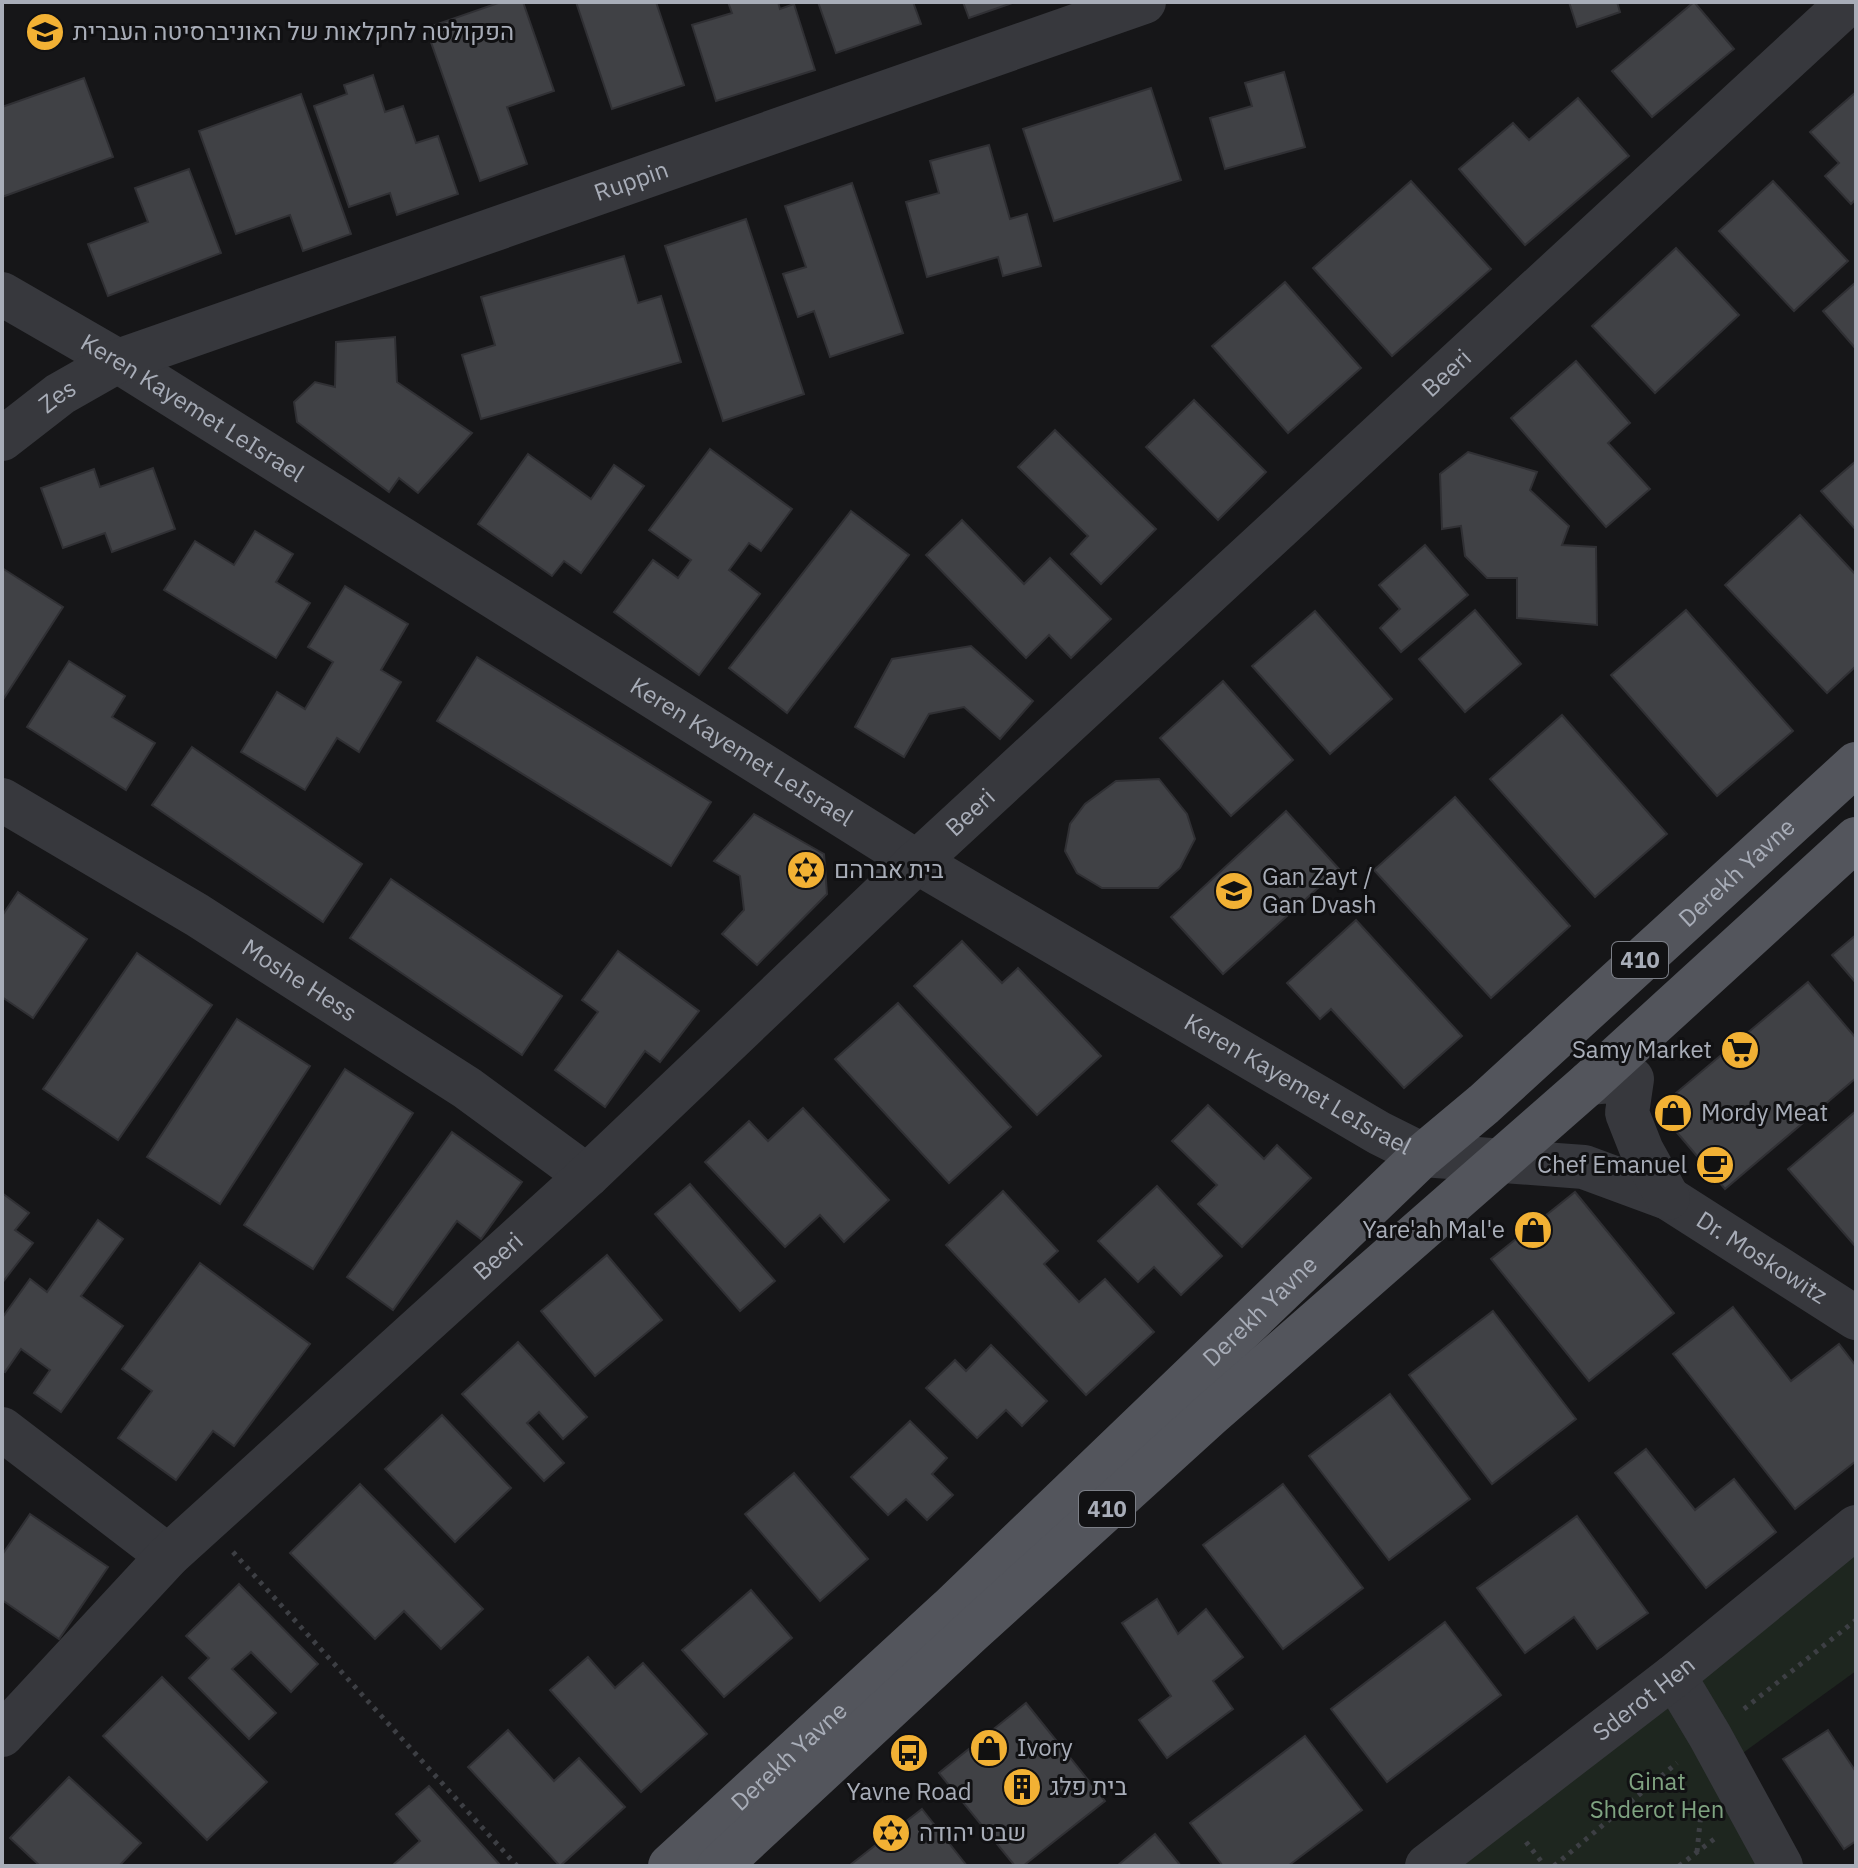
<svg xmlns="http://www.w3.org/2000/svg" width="1858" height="1868" viewBox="0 0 1858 1868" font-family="'IBM Plex Sans',Heebo,sans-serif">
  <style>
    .green { fill: #1e261f }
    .building { fill: #404145; stroke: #303034; stroke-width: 2 }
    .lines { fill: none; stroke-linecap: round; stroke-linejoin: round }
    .path { stroke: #3d3f44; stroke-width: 5; stroke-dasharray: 4 6; stroke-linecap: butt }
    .street { stroke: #37383d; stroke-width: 44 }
    .primary { stroke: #53555c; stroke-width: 44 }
    .labels { text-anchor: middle; stroke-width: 6; stroke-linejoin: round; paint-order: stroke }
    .shield { fill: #111113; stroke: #7b7e86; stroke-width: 2 }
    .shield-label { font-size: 22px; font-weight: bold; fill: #a8adb8 }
    .poi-label { font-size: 24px; fill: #a8adb8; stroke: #111113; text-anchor: start }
    .street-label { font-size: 24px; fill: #a8adb8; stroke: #111113 }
    .park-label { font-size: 24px; fill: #7fa381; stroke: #111113 }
  </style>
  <rect width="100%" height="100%" fill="#161618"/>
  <!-- green -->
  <g class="green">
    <polygon points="1856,1538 1856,1671 1729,1763 1685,1686"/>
    <polygon points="1676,1693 1770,1866 1445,1866"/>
  </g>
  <!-- building -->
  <g class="building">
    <polygon points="501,2 523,2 554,91 507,107 527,164 480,181 426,28"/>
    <polygon points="576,2 656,2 684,85 612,109"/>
    <polygon points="728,2 778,2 780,9 794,4 815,70 716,101 692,25 732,13"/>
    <polygon points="818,2 913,2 921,24 836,53"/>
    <polygon points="963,2 1015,2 969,18"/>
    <polygon points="1569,2 1617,2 1620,12 1577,27"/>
    <polygon points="1694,2 1734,49 1652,117 1612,71"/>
    <polygon points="1284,72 1305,147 1225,169 1210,118 1252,106 1245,83"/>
    <polygon points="373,75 385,112 403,106 416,143 438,136 458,194 397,215 390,193 349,207 314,106 347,94 344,85"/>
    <polygon points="84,78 113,157 2,197 2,107"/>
    <polygon points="1151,88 1181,180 1054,221 1023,129"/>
    <polygon points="1856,92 1856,199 1851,204 1825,176 1839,163 1810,132"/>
    <polygon points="301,94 351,234 303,251 290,215 236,234 199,131"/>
    <polygon points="1578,98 1629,156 1525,245 1459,169 1513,123 1529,140"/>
    <polygon points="989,145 1010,219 1027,214 1041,266 1003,276 998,257 927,277 906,202 939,193 930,161"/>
    <polygon points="189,169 221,253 108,296 88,244 148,222 135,188"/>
    <polygon points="1411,181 1491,269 1392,356 1313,268"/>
    <polygon points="1773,181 1848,261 1794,311 1719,231"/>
    <polygon points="852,183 903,333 830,357 814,311 798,317 783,274 806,267 785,206"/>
    <polygon points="746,219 804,394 723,421 665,246"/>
    <polygon points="1676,248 1739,315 1655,393 1592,326"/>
    <polygon points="624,256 638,303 661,296 681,362 481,419 462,355 495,345 481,297"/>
    <polygon points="1285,282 1361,368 1288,433 1212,346"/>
    <polygon points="1856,282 1856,349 1823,311"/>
    <polygon points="395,337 397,382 472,433 418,493 399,478 389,492 297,422 294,402 315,382 335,387 336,342"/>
    <polygon points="1576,361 1630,423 1608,443 1650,489 1606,527 1511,418"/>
    <polygon points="1194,400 1266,472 1218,520 1146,447"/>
    <polygon points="1055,430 1156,529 1101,584 1071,554 1088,536 1018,467"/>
    <polygon points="710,449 792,509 761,551 749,543 729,570 760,594 699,675 614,612 653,560 678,578 691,560 649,530"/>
    <polygon points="1468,452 1537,472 1530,490 1569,526 1562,545 1596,547 1597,625 1517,618 1517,578 1487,578 1465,556 1461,526 1442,529 1440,474"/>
    <polygon points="528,454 591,499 614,465 644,486 581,573 564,561 552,576 478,524"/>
    <polygon points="1856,461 1856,530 1821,491"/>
    <polygon points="153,468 175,529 112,552 105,533 63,548 41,488 94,469 100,487"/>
    <polygon points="851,511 909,555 787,713 729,668"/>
    <polygon points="1800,515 1856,575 1856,666 1827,693 1725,585"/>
    <polygon points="962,520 1024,584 1050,558 1111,619 1071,658 1049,635 1026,658 926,555"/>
    <polygon points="255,531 293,554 276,582 310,603 276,658 164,590 195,541 234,565"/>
    <polygon points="1425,545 1468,595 1401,652 1380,628 1400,609 1379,585"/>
    <polygon points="2,568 63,607 2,701"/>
    <polygon points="345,586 408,624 381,670 401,682 359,752 337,738 305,790 241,752 277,692 305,709 333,662 308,647"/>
    <polygon points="1475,610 1521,664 1465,712 1419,659"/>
    <polygon points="1686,610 1793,731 1717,796 1611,675"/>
    <polygon points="1315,611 1392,699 1330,754 1252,666"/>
    <polygon points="971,646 1033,701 1000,739 964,707 929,714 904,757 855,727 892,659"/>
    <polygon points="477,657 711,802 671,866 437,721"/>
    <polygon points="69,661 125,696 112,717 155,743 126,790 27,727"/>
    <polygon points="1223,681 1293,760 1231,816 1160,738"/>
    <polygon points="1562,715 1667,834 1595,897 1490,779"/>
    <polygon points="192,747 362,864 323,922 152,805"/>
    <polygon points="1159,779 1187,814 1195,839 1180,868 1158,888 1102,888 1077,873 1065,851 1070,824 1085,804 1116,781"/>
    <polygon points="1455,797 1570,926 1491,998 1374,870"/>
    <polygon points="1286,811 1339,869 1223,974 1171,917"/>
    <polygon points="754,814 824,854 827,894 757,965 722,934 744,910 740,876 714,861"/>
    <polygon points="391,879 562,996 522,1055 350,938"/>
    <polygon points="18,892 87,939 33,1018 2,997 2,916"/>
    <polygon points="1356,920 1462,1036 1404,1088 1331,1009 1320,1019 1287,983"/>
    <polygon points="1856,935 1856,983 1832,955"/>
    <polygon points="962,941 1002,983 1018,968 1101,1056 1037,1115 914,986"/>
    <polygon points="618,951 699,1011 660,1062 645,1051 605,1107 555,1070 598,1012 582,1000"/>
    <polygon points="137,953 212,1005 118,1140 43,1089"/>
    <polygon points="1808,982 1856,1038 1856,1078 1725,1189 1657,1109"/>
    <polygon points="898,1003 1011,1127 949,1183 835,1059"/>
    <polygon points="237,1019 310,1066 220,1204 147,1157"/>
    <polygon points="345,1069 413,1113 313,1269 244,1225"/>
    <polygon points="1208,1105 1264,1159 1277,1145 1311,1178 1242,1247 1198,1204 1217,1185 1172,1141"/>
    <polygon points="803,1108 889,1200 844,1242 820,1215 785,1247 705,1162 749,1121 768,1141"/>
    <polygon points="1856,1111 1856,1247 1788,1169"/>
    <polygon points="452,1132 522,1182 481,1239 457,1221 393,1310 347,1277"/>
    <polygon points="690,1184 775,1281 740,1311 655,1214"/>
    <polygon points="1157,1186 1222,1256 1181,1295 1154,1267 1138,1282 1098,1241"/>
    <polygon points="1003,1191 1058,1251 1044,1264 1079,1302 1105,1279 1154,1332 1086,1395 946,1245"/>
    <polygon points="1575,1192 1674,1313 1589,1381 1491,1259"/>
    <polygon points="2,1193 29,1213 15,1230 33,1243 2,1283"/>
    <polygon points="98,1220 123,1239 81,1296 123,1326 61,1412 34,1393 50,1370 21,1349 5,1372 2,1370 2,1318 30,1279 47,1292"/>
    <polygon points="607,1255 662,1320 595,1376 541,1311"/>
    <polygon points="200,1263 310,1344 234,1446 213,1431 176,1480 118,1438 152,1391 122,1369"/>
    <polygon points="1733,1307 1791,1381 1839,1344 1856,1366 1856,1461 1795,1509 1673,1354"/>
    <polygon points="1493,1311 1576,1419 1492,1484 1409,1375"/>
    <polygon points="518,1342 587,1417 563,1439 539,1412 527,1423 564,1463 544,1481 462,1394"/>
    <polygon points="991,1345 1047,1401 1022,1426 1006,1410 977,1438 926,1388 955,1360 966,1371"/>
    <polygon points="1390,1394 1470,1499 1389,1560 1309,1456"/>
    <polygon points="442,1415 511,1488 455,1542 385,1469"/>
    <polygon points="910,1421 947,1458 932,1474 953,1495 927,1520 906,1499 888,1515 851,1477"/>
    <polygon points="1646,1449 1695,1510 1734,1479 1776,1532 1706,1588 1615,1473"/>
    <polygon points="794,1473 868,1559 820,1601 745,1514"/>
    <polygon points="360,1484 483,1609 441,1649 404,1611 375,1639 290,1553"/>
    <polygon points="1283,1484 1363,1588 1283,1649 1203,1545"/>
    <polygon points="30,1514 108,1567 59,1639 2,1600 2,1555"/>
    <polygon points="1577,1516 1648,1613 1597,1649 1574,1617 1525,1653 1477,1588"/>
    <polygon points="239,1584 318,1664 291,1692 251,1652 232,1669 276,1713 249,1739 189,1678 209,1658 186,1636"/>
    <polygon points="751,1590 792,1638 724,1697 682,1650"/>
    <polygon points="1157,1599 1178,1634 1206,1609 1243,1657 1213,1681 1233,1709 1167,1758 1139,1720 1171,1696 1122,1623"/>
    <polygon points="1445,1622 1501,1695 1387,1782 1331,1709"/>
    <polygon points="588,1657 615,1688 643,1663 707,1734 641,1792 550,1690"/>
    <polygon points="162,1677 267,1782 207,1840 103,1736"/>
    <polygon points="1026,1703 1105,1801 1023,1866 1015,1866 939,1773"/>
    <polygon points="508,1730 554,1781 579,1758 625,1807 560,1866 468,1767"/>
    <polygon points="1828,1730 1856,1772 1856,1841 1844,1849 1783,1759"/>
    <polygon points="1305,1736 1362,1810 1288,1866 1223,1866 1190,1823"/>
    <polygon points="69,1777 141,1843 119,1866 40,1866 10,1838"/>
    <polygon points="429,1786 501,1866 392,1866 420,1841 396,1814"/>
    <polygon points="922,1809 967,1866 851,1866 850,1865"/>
    <polygon points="1155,1834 1181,1866 1117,1866"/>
  </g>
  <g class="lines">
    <!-- path -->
    <g class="path">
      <polyline points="233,1552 517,1866"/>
      <polyline points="1744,1709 1856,1620"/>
      <polyline points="1526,1842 1545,1866"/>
      <polyline points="1697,1852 1701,1813"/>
      <polyline points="1554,1866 1677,1763"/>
      <polyline points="1679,1866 1718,1836"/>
    </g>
    <!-- street -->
    <g class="street">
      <path id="s1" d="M2 294 118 361 917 862 1379 1133 1423 1155 1584 1167 1668 1198 1856 1318"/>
      <path id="s2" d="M2 439 60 394 118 361 1144 2"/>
      <path id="s3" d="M2 800 197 915 467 1088 587 1176"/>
      <polyline points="1589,1083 1632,1079 1627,1113 1642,1151 1668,1198"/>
      <polyline points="2,1429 168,1556"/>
      <polyline points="1674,1676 1710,1736 1781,1866"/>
      <path id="s4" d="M2 1735 168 1556 587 1176 917 862 1849 2"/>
      <path id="s5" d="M1427 1866 1674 1676 1856 1527"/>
    </g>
    <!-- primary -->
    <g class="primary">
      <path id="s6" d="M670 1866 950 1609 1423 1155 1484 1104 1856 764"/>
      <polyline points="719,1866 971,1632 1210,1415 1589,1083 1856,839"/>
    </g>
  </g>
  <!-- icons -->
  <defs>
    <g id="university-disc" transform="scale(2)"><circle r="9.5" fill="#f2b134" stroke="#111113"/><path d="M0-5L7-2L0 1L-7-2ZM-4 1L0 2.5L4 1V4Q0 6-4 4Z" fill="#111"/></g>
    <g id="synagogue-disc" transform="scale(2)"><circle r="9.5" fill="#f2b134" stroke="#111113"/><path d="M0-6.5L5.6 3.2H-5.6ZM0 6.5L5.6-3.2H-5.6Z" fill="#111"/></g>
    <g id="school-disc" transform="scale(2)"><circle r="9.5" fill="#f2b134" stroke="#111113"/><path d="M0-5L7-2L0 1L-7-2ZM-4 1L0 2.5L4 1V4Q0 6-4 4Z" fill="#111"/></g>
    <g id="supermarket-disc" transform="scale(2)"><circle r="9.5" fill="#f2b134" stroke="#111113"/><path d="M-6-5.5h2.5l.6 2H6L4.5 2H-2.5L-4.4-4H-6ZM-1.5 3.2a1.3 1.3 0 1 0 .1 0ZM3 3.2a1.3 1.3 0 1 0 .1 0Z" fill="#111"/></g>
    <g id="shop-disc" transform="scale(2)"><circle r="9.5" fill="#f2b134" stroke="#111113"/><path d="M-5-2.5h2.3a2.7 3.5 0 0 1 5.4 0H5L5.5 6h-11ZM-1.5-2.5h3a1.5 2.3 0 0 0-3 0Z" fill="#111"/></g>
    <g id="cafe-disc" transform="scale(2)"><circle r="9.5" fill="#f2b134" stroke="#111113"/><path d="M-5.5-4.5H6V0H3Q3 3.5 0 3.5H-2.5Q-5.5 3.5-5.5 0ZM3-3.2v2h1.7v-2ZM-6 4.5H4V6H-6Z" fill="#111"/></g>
    <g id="bus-disc" transform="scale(2)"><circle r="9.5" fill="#f2b134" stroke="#111113"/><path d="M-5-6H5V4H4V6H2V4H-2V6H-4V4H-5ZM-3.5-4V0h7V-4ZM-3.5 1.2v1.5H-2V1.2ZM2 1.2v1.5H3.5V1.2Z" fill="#111"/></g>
    <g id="building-disc" transform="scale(2)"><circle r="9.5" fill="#f2b134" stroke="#111113"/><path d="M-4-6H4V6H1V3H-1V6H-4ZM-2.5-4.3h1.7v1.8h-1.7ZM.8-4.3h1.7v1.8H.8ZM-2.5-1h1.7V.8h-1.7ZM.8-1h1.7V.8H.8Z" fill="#111"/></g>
  </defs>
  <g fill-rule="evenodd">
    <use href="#university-disc" x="45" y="32"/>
    <use href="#synagogue-disc" x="806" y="870"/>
    <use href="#school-disc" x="1234" y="891"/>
    <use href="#supermarket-disc" x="1740" y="1050"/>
    <use href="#shop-disc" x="1673" y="1113"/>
    <use href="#cafe-disc" x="1715" y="1165"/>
    <use href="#shop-disc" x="1533" y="1230"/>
    <use href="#shop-disc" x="989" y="1748"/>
    <use href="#bus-disc" x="909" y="1753"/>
    <use href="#building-disc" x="1022" y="1787"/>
    <use href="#synagogue-disc" x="891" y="1833"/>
  </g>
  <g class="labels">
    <!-- shield labels -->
    <g class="shield">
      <rect x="1612" y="942" width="56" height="36" rx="6"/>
      <rect x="1079" y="1491" width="56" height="36" rx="6"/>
    </g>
    <g class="shield-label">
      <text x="1640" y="968">410</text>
      <text x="1107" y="1517">410</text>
    </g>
    <!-- poi labels -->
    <g class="poi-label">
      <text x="73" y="40">הפקולטה לחקלאות של האוניברסיטה העברית</text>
      <text x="834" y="878">בית אברהם</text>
      <text x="1262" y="885">Gan Zayt /<tspan x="1262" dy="28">Gan Dvash</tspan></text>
      <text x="1712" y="1058" text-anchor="end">Samy Market</text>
      <text x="1701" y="1121">Mordy Meat</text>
      <text x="1687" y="1173" text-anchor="end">Chef Emanuel</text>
      <text x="1505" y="1238" text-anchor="end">Yare'ah Mal'e</text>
      <text x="1017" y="1756">Ivory</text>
      <text x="1050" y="1795">בית פלג</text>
      <text x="909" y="1800" text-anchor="middle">Yavne Road</text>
      <text x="919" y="1841">שבט יהודה</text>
    </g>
    <!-- street labels -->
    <g class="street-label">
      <text dy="8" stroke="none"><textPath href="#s2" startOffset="684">Ruppin</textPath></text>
      <text dy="8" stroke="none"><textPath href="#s4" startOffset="1986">Beeri</textPath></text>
      <text dy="8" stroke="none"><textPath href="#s2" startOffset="70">Zes</textPath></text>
      <text dy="8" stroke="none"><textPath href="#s1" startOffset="222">Keren Kayemet LeIsrael</textPath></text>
      <text dy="8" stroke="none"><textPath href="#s1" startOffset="870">Keren Kayemet LeIsrael</textPath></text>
      <text dy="8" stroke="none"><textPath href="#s4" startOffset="1338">Beeri</textPath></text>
      <text dy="8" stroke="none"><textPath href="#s6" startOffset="1458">Derekh Yavne</textPath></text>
      <text dy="8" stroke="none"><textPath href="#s3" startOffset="348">Moshe Hess</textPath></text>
      <text dy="8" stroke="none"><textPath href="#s1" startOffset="1518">Keren Kayemet LeIsrael</textPath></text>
      <text dy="8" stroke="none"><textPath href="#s4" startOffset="690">Beeri</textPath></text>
      <text dy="8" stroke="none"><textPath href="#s1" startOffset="2024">Dr. Moskowitz</textPath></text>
      <text dy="8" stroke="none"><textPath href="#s6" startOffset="810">Derekh Yavne</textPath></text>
      <text dy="8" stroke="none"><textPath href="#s5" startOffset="274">Sderot Hen</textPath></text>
      <text dy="8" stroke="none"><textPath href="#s6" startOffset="162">Derekh Yavne</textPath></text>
    </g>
    <!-- park labels -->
    <g class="park-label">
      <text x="1657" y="1790">Ginat<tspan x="1657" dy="28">Shderot Hen</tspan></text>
    </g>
  </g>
  <!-- border -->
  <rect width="1858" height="1868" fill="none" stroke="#a8adb8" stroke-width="8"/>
</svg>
